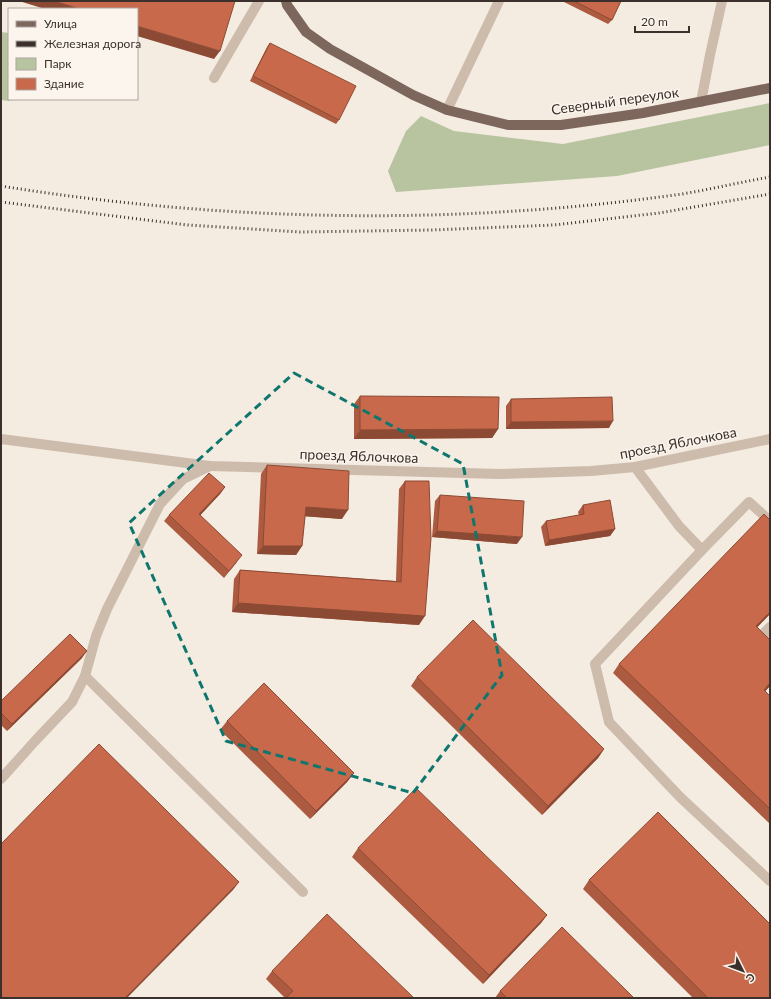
<svg xmlns="http://www.w3.org/2000/svg" width="771" height="999" viewBox="0 0 771 999" font-family="Lato,sans-serif">
  <style>
    .green { fill: #b8c4a0 }
    .lines { fill: none; stroke-linecap: round; stroke-linejoin: round }
    .minor { stroke: #cdbbac; stroke-width: 10 }
    .major { stroke: #7d675c; stroke-width: 10 }
    .rail { stroke: #3b302b; stroke-width: 3; stroke-dasharray: 1 3; stroke-linecap: butt }
    .wall { fill: #ac5a40 }
    .shaded-wall { fill: #8c4a34 }
    .building { fill: #c8694b; stroke: #8c4a34 }
    .marked { fill: none; stroke: #0f766e; stroke-width: 3; stroke-dasharray: 8 5; stroke-linejoin: round }
    .labels { text-anchor: middle; stroke-width: 3; stroke-linejoin: round; paint-order: stroke }
    .street-label { font-size: 14px; fill: #3b302b; stroke: #fbf5ee }
  </style>
  <rect width="100%" height="100%" fill="#f4ebe1"/>
  <!-- green -->
  <g class="green">
    <polygon points="1,32 9,33 9,99 14,99 9,101 1,100"/>
    <polygon points="770,103 770,145 617,176 396,192 388,171 406,131 421,116 454,131 563,144"/>
  </g>
  <g class="lines">
    <!-- minor -->
    <g class="minor">
      <polyline points="214,78 259,1"/>
      <polyline points="701,102 710,55 722,1"/>
      <polyline points="447,110 499,1"/>
      <polyline points="1,439 210,466 500,474 591,471 635,467 770,439"/>
      <polyline points="635,467 679,526 702,550"/>
      <polyline points="770,521 749,502 702,550 595,664 609,722 680,797 770,881"/>
      <polyline points="770,627 764,633 770,639"/>
      <polyline points="85,676 303,892"/>
      <polyline points="1,779 35,741 72,702 85,676 96,636 107,609 160,504 183,479 210,466"/>
    </g>
    <!-- major -->
    <polyline class="major" points="286,1 287,5 306,32 330,49 413,95 447,110 508,125 561,125 643,113 770,88"/>
    <!-- rail -->
    <g class="rail">
      <path d="M1 186C225 222 457 226 682 194 712 189 741 182 770 177"/>
      <polyline points="1,202 187,225 300,232 432,230 554,225 659,213 770,194"/>
    </g>
  </g>
  <!-- wall -->
  <g class="wall">
    <polygon points="562,1 621,1 612,20 608,24"/>
    <polygon points="270,43 339,120 336,124 250,81 267,47"/>
    <polygon points="360,396 498,429 492,438 354,439 354,404"/>
    <polygon points="511,399 609,428 506,429 506,406"/>
    <polygon points="267,465 342,519 305,516 302,546 296,555 257,554 261,474"/>
    <polygon points="405,481 419,625 232,612 234,579 240,570 396,581 399,489"/>
    <polygon points="225,487 220,494 200,515 237,562 224,578 164,521 169,515"/>
    <polygon points="440,495 517,544 432,537 435,501"/>
    <polygon points="583,505 615,529 610,536 545,546 541,527 546,521 579,515 578,512"/>
    <polygon points="770,614 757,627 770,640 770,686 765,691 770,696 770,824 613,673 619,664"/>
    <polygon points="82,658 7,731 1,725 1,701"/>
    <polygon points="417,677 604,749 598,758 542,815 411,686"/>
    <polygon points="227,721 354,773 347,782 310,819 220,730"/>
    <polygon points="358,848 547,915 541,923 483,984 352,857"/>
    <polygon points="589,880 770,998 693,998 583,889"/>
    <polygon points="272,971 414,998 285,998 266,979"/>
    <polygon points="500,991 634,998 495,998"/>
  </g>
  <!-- shaded-wall -->
  <g class="shaded-wall">
    <polygon points="19,1 54,1 80,9 45,9"/>
    <polygon points="137,26 220,51 214,59 137,36"/>
    <polygon points="613,421 609,428 506,429 511,422"/>
    <polygon points="498,429 492,438 354,439 360,430"/>
    <polygon points="225,487 220,494 195,521 199,514"/>
    <polygon points="306,507 348,510 342,519 300,516"/>
    <polygon points="615,529 610,536 545,546 549,540"/>
    <polygon points="437,531 522,537 517,544 432,537"/>
    <polygon points="263,546 302,546 296,555 257,554"/>
    <polygon points="238,603 425,616 419,625 232,612"/>
    <polygon points="770,612 770,614 750,635 756,626"/>
    <polygon points="87,651 82,658 7,731 12,724"/>
    <polygon points="770,683 770,686 758,699 764,690"/>
    <polygon points="604,749 598,758 542,815 548,806"/>
    <polygon points="354,773 347,782 310,819 316,811"/>
    <polygon points="239,882 233,890 127,998 125,998"/>
    <polygon points="547,915 541,923 483,984 489,975"/>
  </g>
  <!-- building -->
  <g class="building">
    <polygon points="54,1 235,1 220,51 137,26 137,9 80,9"/>
    <polygon points="574,1 621,1 612,20"/>
    <polygon points="270,43 356,86 339,120 253,76"/>
    <polygon points="360,396 499,397 498,429 360,430"/>
    <polygon points="612,397 613,421 511,422 511,399"/>
    <polygon points="267,465 349,471 348,510 306,507 302,546 263,546"/>
    <polygon points="209,473 225,487 199,514 242,555 229,571 169,515"/>
    <polygon points="405,481 429,481 431,538 425,616 238,603 240,570 401,582"/>
    <polygon points="440,495 524,501 522,537 437,531"/>
    <polygon points="610,500 615,529 549,540 546,521 584,514 583,505"/>
    <polygon points="764,514 770,520 770,612 756,626 770,640 770,683 764,690 770,696 770,809 619,664"/>
    <polygon points="473,620 604,749 548,806 417,677"/>
    <polygon points="70,634 87,651 12,724 1,713 1,701"/>
    <polygon points="264,683 354,773 316,811 227,721"/>
    <polygon points="99,744 239,882 125,998 1,998 1,844"/>
    <polygon points="416,788 547,915 489,975 358,848"/>
    <polygon points="658,812 770,924 770,998 708,998 589,880"/>
    <polygon points="327,914 414,998 286,998 293,991 272,971"/>
    <polygon points="562,927 634,998 507,998 500,991"/>
  </g>
  <!-- marked area -->
  <path class="marked" d="M294 373 463 464 502 675 413 793 226 741 129 523Z"/>
  <g class="labels">
    <!-- street labels -->
    <g class="street-label">
      <text transform="translate(615 101) rotate(-8)" y="5">Северный переулок</text>
      <text transform="translate(678 443) rotate(-11)" y="5">проезд Яблочкова</text>
      <text transform="translate(359 456) rotate(2)" y="5">проезд Яблочкова</text>
    </g>
  </g>
  <!-- border -->
  <rect width="771" height="999" fill="none" stroke="#3b302b" stroke-width="4"/>
  <!-- legend -->
  <rect x="8" y="8" width="130" height="92" fill="#fbf5ee" stroke="#aea6a0"/>
  <rect x="16" y="21" width="20" height="6" fill="#7d675c" stroke="#aea6a0"/>
  <text x="44" y="28" font-size="12" fill="#3b302b">Улица</text>
  <rect x="16" y="41" width="20" height="6" fill="#3b302b" stroke="#aea6a0"/>
  <text x="44" y="48" font-size="12" fill="#3b302b">Железная дорога</text>
  <rect x="16" y="58" width="20" height="12" fill="#b8c4a0" stroke="#aea6a0"/>
  <text x="44" y="68" font-size="12" fill="#3b302b">Парк</text>
  <rect x="16" y="78" width="20" height="12" fill="#c8694b" stroke="#aea6a0"/>
  <text x="44" y="88" font-size="12" fill="#3b302b">Здание</text>
  <!-- north arrow -->
  <g transform="translate(743 971) rotate(132)" stroke="#fbf5ee" stroke-width="3" paint-order="stroke">
  <path d="M0-3L7 15L0 10L-7 15Z" fill="#3b302b"/>
  <text y="-6" font-size="11" font-weight="bold" text-anchor="middle" fill="#3b302b">С</text>
  </g>
  <!-- scale -->
  <path d="M635 26v6h54v-6" fill="none" stroke="#3b302b" stroke-width="2"/>
  <text x="641" y="26" font-size="12" fill="#3b302b" stroke="#fbf5ee" stroke-width="3" paint-order="stroke">20 m</text>
</svg>
